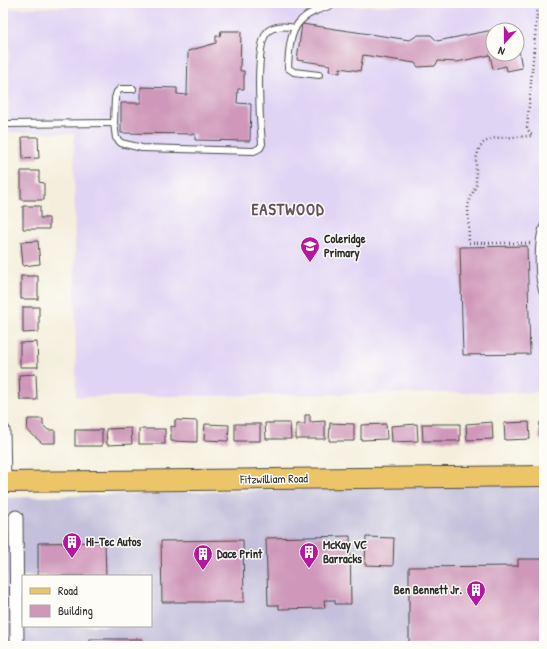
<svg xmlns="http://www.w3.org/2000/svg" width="547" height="649" viewBox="0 0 547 649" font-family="'Patrick Hand',sans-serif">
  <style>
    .built { fill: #e0d4f4; fill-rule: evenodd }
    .industrial { fill: #c4c0db; fill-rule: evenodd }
    .building { fill: #cf98ba }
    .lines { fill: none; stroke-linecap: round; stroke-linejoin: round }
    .lane-casing { stroke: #494846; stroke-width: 8 }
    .street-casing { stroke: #494846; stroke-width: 15 }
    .primary-casing { stroke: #494846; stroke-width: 22 }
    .path { stroke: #494846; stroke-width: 2.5; stroke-dasharray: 1 3; stroke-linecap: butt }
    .lane { stroke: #fff; stroke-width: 6 }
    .street { stroke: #fff; stroke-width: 13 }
    .primary { stroke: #ecc569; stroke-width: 20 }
    .labels { text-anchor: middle; stroke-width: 3; stroke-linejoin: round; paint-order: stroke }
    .poi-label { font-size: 12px; font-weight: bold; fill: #2b2b2b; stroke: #fdfcf7; text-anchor: start }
    .street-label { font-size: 12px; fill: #2b2b2b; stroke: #fdfcf7 }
    .district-label { font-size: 16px; font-weight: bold; letter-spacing: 1px; fill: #64515d; stroke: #fdfcf7 }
  </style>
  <rect width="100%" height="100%" fill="#fdfcf7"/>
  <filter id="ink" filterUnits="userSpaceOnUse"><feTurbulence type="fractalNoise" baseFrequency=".025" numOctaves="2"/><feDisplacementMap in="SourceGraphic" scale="8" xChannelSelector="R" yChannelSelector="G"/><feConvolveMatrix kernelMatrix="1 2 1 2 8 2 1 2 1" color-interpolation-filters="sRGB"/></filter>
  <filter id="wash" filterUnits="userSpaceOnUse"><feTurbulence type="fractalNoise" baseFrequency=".012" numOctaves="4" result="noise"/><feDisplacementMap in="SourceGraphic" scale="16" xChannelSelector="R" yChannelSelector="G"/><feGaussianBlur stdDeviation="0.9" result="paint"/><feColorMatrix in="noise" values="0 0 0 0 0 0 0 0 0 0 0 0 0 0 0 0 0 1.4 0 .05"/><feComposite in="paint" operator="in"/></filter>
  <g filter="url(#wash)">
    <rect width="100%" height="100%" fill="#f4efdd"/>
    <!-- built -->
    <path class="built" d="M156 3H345L346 6 544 3V392L76 397 74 134 9 132V9ZM493 30H517V54H493Z"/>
    <!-- industrial -->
    <path class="industrial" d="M544 481V646H3V498ZM23 576H151V626H23Z"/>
    <g id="blocks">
      <!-- building -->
      <g class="building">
        <polygon points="302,24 410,40 418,35 431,35 437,41 493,30 493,54 517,54 518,45 522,68 507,71 506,66 493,69 490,55 457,62 438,61 435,66 418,67 415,63 363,55 360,71 340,68 340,73 329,71 330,65 297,60"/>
        <polygon points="221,31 241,31 240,71 244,71 244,89 238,89 237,103 251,104 250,141 195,140 195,134 121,133 121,103 141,103 141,87 177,88 177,94 187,95 188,51 216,43 216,36 220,36"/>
        <polygon points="22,137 38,137 39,158 23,159"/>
        <polygon points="21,171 39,171 39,182 44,183 44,200 21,200"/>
        <polygon points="23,206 40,206 40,218 49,218 49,229 23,229"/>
        <polygon points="38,241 40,264 23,266 21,242"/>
        <polygon points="527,246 530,354 463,355 460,247"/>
        <rect x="21" y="276" width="17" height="23"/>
        <polygon points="23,307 39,307 39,332 23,333"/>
        <polygon points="37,342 38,367 20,367 20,343"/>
        <polygon points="36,374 37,400 20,400 19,375"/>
        <polygon points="305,415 310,415 310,422 325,421 325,439 296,439 296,424 305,424"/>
        <polygon points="28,419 43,419 43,425 48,430 55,430 55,443 42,443 27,430"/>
        <polygon points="175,420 197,421 197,442 171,441 171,426 175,427"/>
        <polygon points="492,422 493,439 467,440 466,424"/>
        <polygon points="529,422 530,439 505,440 504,423"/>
        <polygon points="540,422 544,422 544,439 539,439"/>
        <polygon points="265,423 290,423 291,439 266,439"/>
        <polygon points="330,423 354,424 354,441 329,441"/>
        <polygon points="205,424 229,425 228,441 204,440"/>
        <rect x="235" y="424" width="25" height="17"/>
        <polygon points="386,424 387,439 361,440 361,425"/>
        <polygon points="417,424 418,441 392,442 391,426"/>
        <polygon points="422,424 460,424 460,441 423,441"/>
        <polygon points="131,428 132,444 107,445 106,429"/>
        <rect x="139" y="429" width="26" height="15"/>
        <rect x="75" y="430" width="27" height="16"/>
        <polygon points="350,536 351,604 335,604 335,600 324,600 325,608 279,609 279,605 268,605 266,538"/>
        <polygon points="366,537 394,538 393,566 365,565"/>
        <polygon points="243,540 244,602 162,602 161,541"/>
        <polygon points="105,542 106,576 38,576 38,543"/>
        <polygon points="518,559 544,559 544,646 409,646 409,567 518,566"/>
        <rect x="90" y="639" width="52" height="7"/>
      </g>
    </g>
  </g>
  <g filter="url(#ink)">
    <use href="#blocks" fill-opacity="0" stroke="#494846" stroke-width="1"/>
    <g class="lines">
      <!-- lane casing -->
      <g class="lane-casing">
        <g id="lane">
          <path d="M319 75 294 72 288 68C290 24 296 15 339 3"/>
          <path d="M133 89H120L117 92 115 98 114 123 116 138 121 143 142 148 254 151 260 148 262 144C260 124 254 44 268 31 276 25 286 26 295 28"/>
          <polyline points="3,124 114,123"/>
          <path d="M544 225C537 238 537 282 544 294"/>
        </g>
      </g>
      <!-- street casing -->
      <g class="street-casing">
        <g id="street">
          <polyline points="3,430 4,482"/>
          <polyline points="16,517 17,646"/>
        </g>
      </g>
      <!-- primary casing -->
      <g class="primary-casing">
        <polyline id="primary" points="3,482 544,476"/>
      </g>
      <!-- path -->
      <polyline class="path" points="530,243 469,243 468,205 476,185 476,159 479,149 484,142 495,138 532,136 527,128 538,3"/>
      <!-- lane -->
      <use href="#lane" class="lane"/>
      <!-- street -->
      <use href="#street" class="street"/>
      <!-- primary -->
      <use href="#primary" class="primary"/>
    </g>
  </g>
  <!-- icons -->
  <defs>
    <g id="school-pin" transform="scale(1)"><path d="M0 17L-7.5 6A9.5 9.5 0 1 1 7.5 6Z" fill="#b5179e" stroke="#fdfcf7"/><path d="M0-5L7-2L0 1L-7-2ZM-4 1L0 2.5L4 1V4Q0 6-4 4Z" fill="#fff"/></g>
    <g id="building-pin" transform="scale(1)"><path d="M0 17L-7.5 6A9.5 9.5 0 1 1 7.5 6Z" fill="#b5179e" stroke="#fdfcf7"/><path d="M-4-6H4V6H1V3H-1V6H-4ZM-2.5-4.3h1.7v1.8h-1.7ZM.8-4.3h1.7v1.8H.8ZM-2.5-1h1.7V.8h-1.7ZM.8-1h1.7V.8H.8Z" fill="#fff"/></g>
  </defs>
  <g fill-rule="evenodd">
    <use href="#school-pin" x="310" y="246"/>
    <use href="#building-pin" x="72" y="542"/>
    <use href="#building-pin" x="309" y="552"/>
    <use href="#building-pin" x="203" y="554"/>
    <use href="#building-pin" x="476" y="590"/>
  </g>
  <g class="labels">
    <!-- poi labels -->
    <g class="poi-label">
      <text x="324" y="243">Coleridge<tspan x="324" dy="14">Primary</tspan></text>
      <text x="86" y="546">Hi-Tec Autos</text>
      <text x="323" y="549">McKay VC<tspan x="323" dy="14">Barracks</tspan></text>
      <text x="217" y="558">Dace Print</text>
      <text x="462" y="594" text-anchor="end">Ben Bennett Jr.</text>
    </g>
    <!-- street labels -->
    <g class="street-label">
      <text transform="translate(274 479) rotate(-1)" y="4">Fitzwilliam Road</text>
    </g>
    <!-- district labels -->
    <g class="district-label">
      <text x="288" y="215">EASTWOOD</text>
    </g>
  </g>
  <!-- margin -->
  <rect width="547" height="649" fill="none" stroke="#fdfcf7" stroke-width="16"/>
  <!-- legend -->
  <rect x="22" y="575" width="130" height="52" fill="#fdfcf7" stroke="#a9a8a5"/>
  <rect x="30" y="588" width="20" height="6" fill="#ecc569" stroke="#a9a8a5"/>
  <text x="58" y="595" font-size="12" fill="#2b2b2b">Road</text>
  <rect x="30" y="605" width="20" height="12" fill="#cf98ba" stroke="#a9a8a5"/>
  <text x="58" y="615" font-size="12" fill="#2b2b2b">Building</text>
  <!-- north arrow -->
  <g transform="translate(505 42) rotate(201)"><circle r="19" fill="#fdfcf7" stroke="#a9a8a5"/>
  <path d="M0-3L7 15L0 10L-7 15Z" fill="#b5179e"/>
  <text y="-6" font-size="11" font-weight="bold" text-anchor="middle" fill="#2b2b2b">N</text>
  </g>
</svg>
